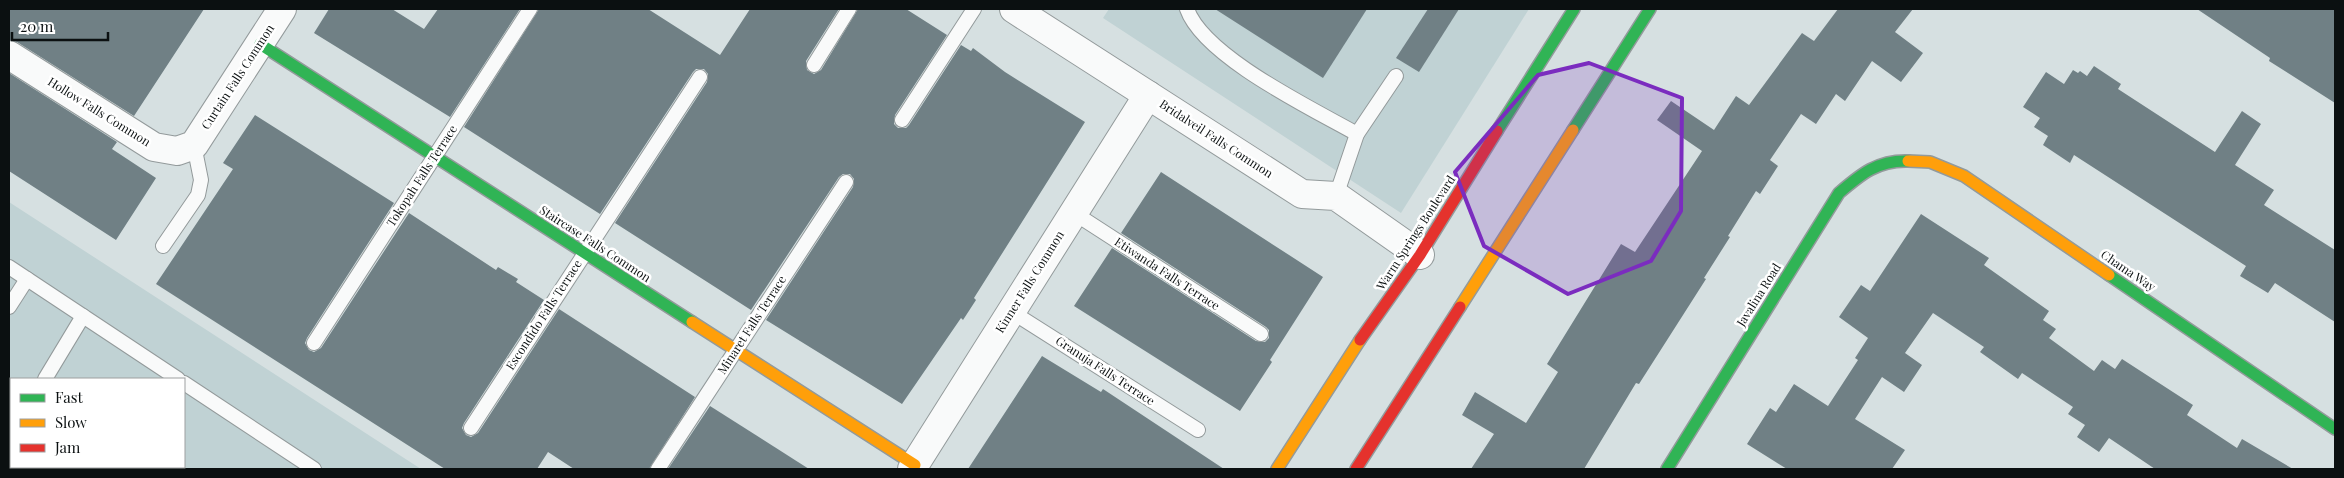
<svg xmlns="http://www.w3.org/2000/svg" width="2344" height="478" viewBox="0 0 2344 478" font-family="'Playfair Display',serif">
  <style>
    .built { fill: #c0d2d4; fill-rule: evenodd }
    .building { fill: #708085 }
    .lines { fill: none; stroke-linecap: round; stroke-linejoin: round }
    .lane-casing { stroke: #939a9b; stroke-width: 16 }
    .street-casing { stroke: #939a9b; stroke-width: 30 }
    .fast-casing { stroke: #939a9b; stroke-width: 14 }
    .slow-casing { stroke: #939a9b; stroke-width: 14 }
    .jam-casing { stroke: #939a9b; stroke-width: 14 }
    .lane { stroke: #f9fafa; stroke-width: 14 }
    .street { stroke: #f9fafa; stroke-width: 28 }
    .fast { stroke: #30b455; stroke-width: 11 }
    .slow { stroke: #ff9f0a; stroke-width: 11 }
    .jam { stroke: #e5322d; stroke-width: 11 }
    .marked { fill: #7b2cbf; fill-opacity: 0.2; stroke: #7b2cbf; stroke-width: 4; stroke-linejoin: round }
    .labels { text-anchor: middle; stroke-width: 5; stroke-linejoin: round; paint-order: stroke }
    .street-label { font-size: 12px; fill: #0b1011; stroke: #fff }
  </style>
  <rect width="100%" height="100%" fill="#d6e0e1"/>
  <!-- built -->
  <g class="built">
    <polygon points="1109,9 1529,9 1401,213 1103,18"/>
    <path d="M9 202 421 469H9ZM11 379H184V467H11Z"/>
  </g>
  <!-- building -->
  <g class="building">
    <polygon points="9,9 204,9 134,116 17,42 9,40"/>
    <polygon points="329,9 392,9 424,29 438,9 520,9 450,117 314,33"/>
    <polygon points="539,9 648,9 720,55 750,9 839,9 806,61 807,70 814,74 821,70 858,9 906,9 947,35 895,115 894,124 898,128 906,128 909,125 961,45 971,51 973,48 1005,72 1085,122 974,298 976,300 963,320 961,318 902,404 766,320 853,187 854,179 850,174 843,174 839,177 751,310 615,223 707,82 708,74 704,69 696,69 693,72 600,214 464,127"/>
    <polygon points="1215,9 1367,9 1323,78"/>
    <polygon points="1428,9 1459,9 1419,72 1396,58"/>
    <polygon points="1838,9 1913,9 1895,32 1923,53 1901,82 1872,61 1845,101 1836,94 1816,124 1801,114 1770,160 1778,166 1760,194 1756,191 1728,236 1730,237 1704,278 1706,279 1639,384 1636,383 1584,469 1471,469 1494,434 1462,415 1475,392 1526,423 1558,372 1547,364 1621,244 1635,252 1702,151 1657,120 1671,101 1714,130 1736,96 1749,105 1802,33 1814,41"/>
    <polygon points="2197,9 2335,9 2335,103 2269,61 2270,58"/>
    <polygon points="2094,66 2121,84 2118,89 2215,152 2242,111 2261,124 2235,165 2274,190 2264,205 2335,250 2335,322 2275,283 2268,293 2240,276 2246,266 2074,155 2070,163 2043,145 2048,136 2034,127 2040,118 2023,107 2046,72 2064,84 2073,70 2078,73 2080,71 2087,76"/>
    <polygon points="9,73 117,142 112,149 156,178 116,240 9,171"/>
    <polygon points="255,115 394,203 307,338 305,343 309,350 314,352 321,348 409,213 496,270 498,267 518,279 516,282 544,300 464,423 462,428 466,435 471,437 478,433 559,309 695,397 649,469 574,469 548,452 537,469 445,469 156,284 233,169 223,163"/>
    <polygon points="1161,172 1323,277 1270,360 1272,362 1240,411 1074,306 1112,248 1256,341 1265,342 1269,338 1269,330 1266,327 1121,233"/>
    <polygon points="1921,214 1989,258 1984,265 2049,311 2043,320 2056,329 2049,338 2094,371 2102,360 2115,369 2122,359 2193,405 2187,415 2237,448 2242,439 2293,469 2155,469 2109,438 2099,452 2077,437 2085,425 2068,414 2073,407 2022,373 2018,379 1980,352 1984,347 1933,313 1905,353 1922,365 1904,392 1882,377 1855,419 1905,450 1892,469 1787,469 1747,444 1770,408 1776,412 1794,384 1828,406 1858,360 1855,358 1868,338 1839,317 1861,285 1870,291"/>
    <polygon points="1042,356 1101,392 1103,389 1224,469 968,469"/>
    <polygon points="710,406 809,469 668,469"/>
  </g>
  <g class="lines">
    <!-- lane casing -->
    <g class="lane-casing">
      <g id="lane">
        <path d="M1187 9C1204 57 1313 109 1357 134"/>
        <polyline points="814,65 849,9"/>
        <polyline points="902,120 974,9"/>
        <polyline points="1336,196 1357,134 1396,76"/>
        <polyline points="1074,213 1261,334"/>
        <polyline points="163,246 198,195 201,180 194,145"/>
        <polyline points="9,267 178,379"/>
        <polyline points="9,307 27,279"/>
        <polyline points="1012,312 1198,430"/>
        <polyline points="314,343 530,9"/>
        <polyline points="45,379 83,316"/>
        <polyline points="184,383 314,469"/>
        <polyline points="471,428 700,77"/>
        <polyline points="146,467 150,469"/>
        <polyline points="658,469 846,182"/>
      </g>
    </g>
    <!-- street casing -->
    <g class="street-casing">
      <g id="street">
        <polyline points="1014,9 1302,194 1336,196 1420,255"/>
        <polyline points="9,55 154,147 177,151 194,145 282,9"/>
        <polyline points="912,469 1148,95"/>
      </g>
    </g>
    <!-- fast casing -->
    <g class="fast-casing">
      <g id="fast">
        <polyline points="260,44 692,322"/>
        <polyline points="1573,130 1650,9"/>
        <polyline points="1497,131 1574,9"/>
        <polyline points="2109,275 2335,429"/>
        <path d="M1667 469 1839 193C1861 174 1878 160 1908 161"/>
      </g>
    </g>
    <!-- slow casing -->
    <g class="slow-casing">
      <g id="slow">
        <polyline points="1908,161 1930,162 1964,176 2109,275"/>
        <polyline points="1460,307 1573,130"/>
        <polyline points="692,322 915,465"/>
        <polyline points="1277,469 1360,340"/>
      </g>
    </g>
    <!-- jam casing -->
    <g class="jam-casing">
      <g id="jam">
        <polyline points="1360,340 1420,255 1497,131"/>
        <polyline points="1356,469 1460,307"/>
      </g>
    </g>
    <!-- lane -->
    <use href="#lane" class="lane"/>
    <!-- street -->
    <use href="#street" class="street"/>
    <!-- fast -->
    <use href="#fast" class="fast"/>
    <!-- slow -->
    <use href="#slow" class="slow"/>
    <!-- jam -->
    <use href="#jam" class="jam"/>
  </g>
  <!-- marked area -->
  <path class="marked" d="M1589 63 1682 98 1681 211 1651 261 1568 294 1484 246 1455 172 1538 75Z"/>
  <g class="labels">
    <!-- street labels -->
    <g class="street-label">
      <text transform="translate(238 77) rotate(-57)" y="4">Curtain Falls Common</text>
      <text transform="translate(99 112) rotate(32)" y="4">Hollow Falls Common</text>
      <text transform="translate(1216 139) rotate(33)" y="4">Bridalveil Falls Common</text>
      <text transform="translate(422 176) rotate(-57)" y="4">Tokopah Falls Terrace</text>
      <text transform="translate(1416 233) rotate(-57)" y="4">Warm Springs Boulevard</text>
      <text transform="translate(595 244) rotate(33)" y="4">Staircase Falls Common</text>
      <text transform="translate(2128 271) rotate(34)" y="4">Chama Way</text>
      <text transform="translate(1167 274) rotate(33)" y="4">Etiwanda Falls Terrace</text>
      <text transform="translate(1030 282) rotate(-58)" y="4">Kinner Falls Common</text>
      <text transform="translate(1759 295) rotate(-58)" y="4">Javalina Road</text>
      <text transform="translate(544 315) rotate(-57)" y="4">Escondido Falls Terrace</text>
      <text transform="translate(752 325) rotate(-57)" y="4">Minaret Falls Terrace</text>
      <text transform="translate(1105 371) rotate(33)" y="4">Granuja Falls Terrace</text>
    </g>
  </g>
  <!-- border -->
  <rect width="2344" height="478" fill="none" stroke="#0b1011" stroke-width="20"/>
  <!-- legend -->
  <rect x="10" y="378" width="175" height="90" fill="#ffffff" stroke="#9d9fa0"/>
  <rect x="20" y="394" width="25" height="8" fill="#30b455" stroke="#9d9fa0"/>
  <text x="55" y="403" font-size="15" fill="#0b1011">Fast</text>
  <rect x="20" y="419" width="25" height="8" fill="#ff9f0a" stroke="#9d9fa0"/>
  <text x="55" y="428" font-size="15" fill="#0b1011">Slow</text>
  <rect x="20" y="444" width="25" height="8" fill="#e5322d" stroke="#9d9fa0"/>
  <text x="55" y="453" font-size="15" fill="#0b1011">Jam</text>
  <!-- scale -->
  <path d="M12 32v8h96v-8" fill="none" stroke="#0b1011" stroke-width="2.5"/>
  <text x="20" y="32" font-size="15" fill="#0b1011" stroke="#ffffff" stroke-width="4" paint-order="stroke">20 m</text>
</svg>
